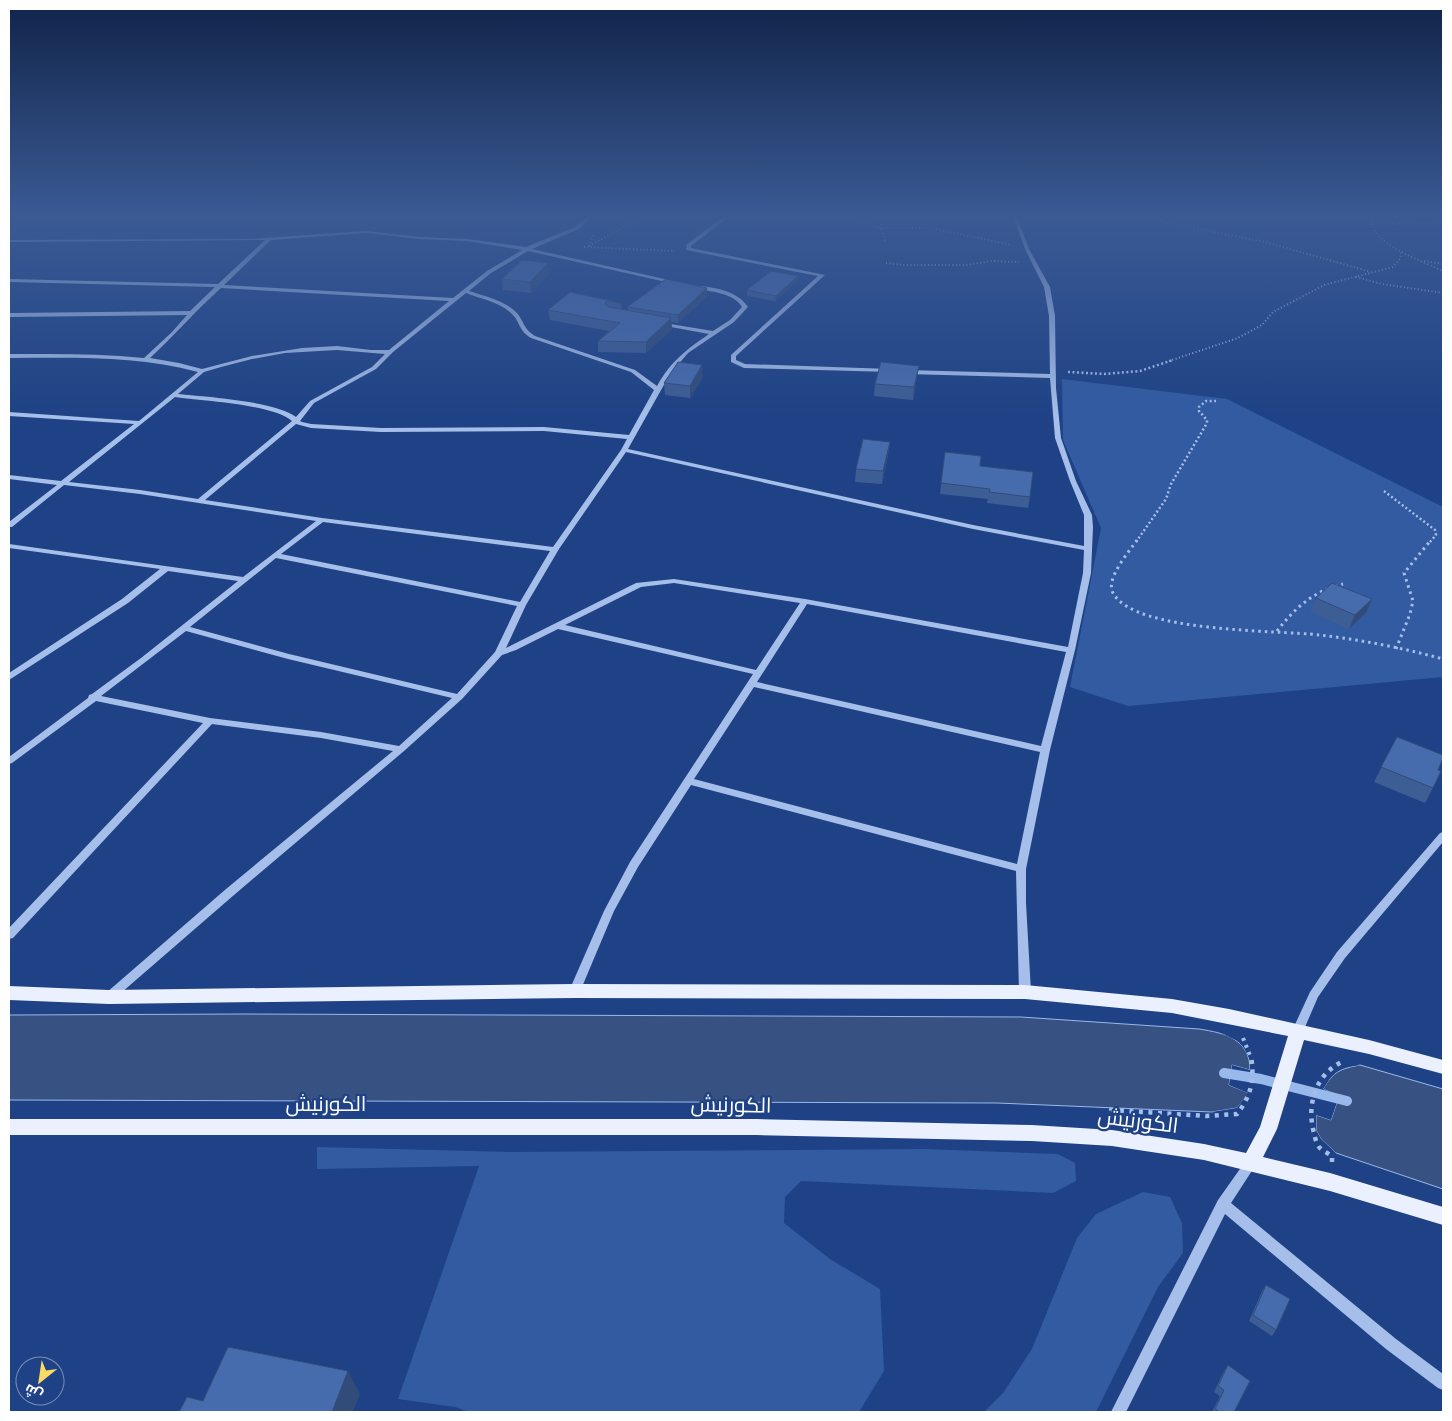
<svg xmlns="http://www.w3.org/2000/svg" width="1452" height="1421" viewBox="0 0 1452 1421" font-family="Overpass,Cairo,sans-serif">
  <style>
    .green { fill: #325ba2 }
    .water { fill: #375282; stroke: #99b9ec }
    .pier { fill: #1e4285 }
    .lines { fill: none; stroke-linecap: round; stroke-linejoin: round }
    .stream { stroke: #99b9ec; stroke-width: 10 }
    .path-far4 { stroke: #a6bfea; stroke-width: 2; stroke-dasharray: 1 2.5; stroke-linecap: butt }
    .path-far3 { stroke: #a6bfea; stroke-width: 2.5; stroke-dasharray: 2 2.5; stroke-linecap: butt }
    .path-far2 { stroke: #a6bfea; stroke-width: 3; stroke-dasharray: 2.5 4; stroke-linecap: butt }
    .path-far1 { stroke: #a6bfea; stroke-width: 4; stroke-dasharray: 3 4.5; stroke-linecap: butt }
    .path { stroke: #a6bfea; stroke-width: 4.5; stroke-dasharray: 4 5.5; stroke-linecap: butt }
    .minor { fill: #a6bfea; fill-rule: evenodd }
    .major { fill: #eaf0fe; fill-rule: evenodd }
    .wall { fill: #3d5d95 }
    .shaded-wall { fill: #324c79 }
    .building { fill: #476cad; stroke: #324c79 }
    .labels { text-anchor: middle; stroke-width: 4.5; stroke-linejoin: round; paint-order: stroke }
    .near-street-label { font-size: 21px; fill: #fff; stroke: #1e4285 }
  </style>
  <rect width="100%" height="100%" fill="#1e4285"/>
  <!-- green -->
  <g class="green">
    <polygon points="1062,379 1227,399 1443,507 1443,677 1128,706 1070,687 1101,528 1063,440"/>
    <polygon points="317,1147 511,1152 925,1149 1058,1154 1075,1163 1076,1181 1053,1193 801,1181 785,1197 784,1223 830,1259 880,1289 884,1371 859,1412 469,1412 455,1407 398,1399 479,1166 317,1169"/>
    <polygon points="1143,1192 1170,1197 1182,1223 1183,1253 1158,1287 1096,1412 984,1412 1003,1393 1032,1349 1077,1238 1096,1214"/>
  </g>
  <!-- water -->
  <g class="water">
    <path d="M244 1014 1021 1017 1199 1029C1225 1033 1250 1039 1250 1070L1232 1065 1229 1085 1249 1093 1237 1108 1212 1112 997 1103 9 1100V1015Z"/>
    <path d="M1360 1065 1443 1089V1189L1336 1153 1321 1139 1316 1130V1115L1331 1120 1339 1096 1323 1089C1334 1071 1340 1069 1360 1065Z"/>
  </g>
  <!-- pier -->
  <g class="pier">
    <polygon points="1220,1033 1239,1039 1246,1046 1253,1059 1253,1070 1250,1073 1234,1068 1232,1084 1250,1090 1251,1093 1239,1110 1217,1113 1212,1112 1237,1108 1248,1093 1229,1085 1232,1065 1250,1070 1250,1060 1244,1048 1238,1041"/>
    <polygon points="1354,1064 1360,1065 1341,1068 1331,1077 1323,1089 1339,1096 1331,1120 1316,1115 1316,1130 1321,1139 1336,1153 1330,1151 1319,1140 1314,1130 1313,1114 1316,1112 1330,1117 1336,1097 1322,1091 1321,1088 1329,1076 1340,1066"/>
  </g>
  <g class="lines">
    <!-- stream -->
    <polyline class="stream" points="1224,1073 1261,1079 1347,1101"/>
    <!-- path-far4 -->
    <g class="path-far4">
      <polyline points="683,217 699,220"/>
      <polyline points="846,217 881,228 886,243"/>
      <polyline points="881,217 881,228 930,228 1012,245"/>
      <polyline points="1150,217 1166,223 1265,242 1371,272"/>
      <path d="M1371 217C1371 245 1422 261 1443 271"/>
      <polyline points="1371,224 1443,223"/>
      <polyline points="589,246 643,217"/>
      <polyline points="589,246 594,233"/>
      <polyline points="584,247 675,251"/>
      <polyline points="1424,261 1443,264"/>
      <polyline points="886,263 904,265 966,265 992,261 1019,262"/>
      <polyline points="1356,277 1382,284 1443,293"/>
      <polyline points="1169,361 1238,338 1262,325 1273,312 1324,285 1393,267 1400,259 1401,252"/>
    </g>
    <!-- path-far3 -->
    <g class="path-far3">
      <polyline points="1068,372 1104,374 1140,371 1173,360"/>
      <polyline points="1384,491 1435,530 1436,535 1430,542"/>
      <polyline points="1136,542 1166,499 1171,484 1207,423 1207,420 1199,411 1199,407 1206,401 1216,401"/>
    </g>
    <!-- path-far2 -->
    <g class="path-far2">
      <path d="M1137 540C1129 552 1105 579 1113 593 1135 633 1277 630 1320 635 1362 640 1403 648 1443 659"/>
      <polyline points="1335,586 1343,584"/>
      <path d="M1277 631C1291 613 1306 598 1327 589"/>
      <polyline points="1396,649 1410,614 1413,601 1404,573 1431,540"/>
    </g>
    <!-- path-far1 -->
    <polyline class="path-far1" points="1243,1038 1251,1058"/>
    <!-- path -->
    <g class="path">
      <path d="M1111 1120V1110L1206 1116 1237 1114C1251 1096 1255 1079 1251 1057"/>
      <path d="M1332 1162V1156C1328 1153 1322 1151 1319 1147 1316 1143 1315 1137 1314 1133 1306 1104 1316 1073 1344 1061"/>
    </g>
    <!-- minor -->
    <g class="minor">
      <path d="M586 217H591L579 229 532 249 673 281 676 283 675 284 528 251 491 273 469 291C484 296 504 300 516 312 524 320 523 329 535 336L635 370 657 386C671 361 686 350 709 334L660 325 657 323 658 322 713 331 730 320 742 307C733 292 710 292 694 288V286C712 286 738 291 748 307L734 322 688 353 670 374 628 449 973 525 1084 546V515L1070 481 1055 438 1050 378 906 374 903 372 906 370 1050 374 1049 316 1044 287 1025 249 1013 217H1017L1029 249 1050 287 1055 316 1056 388 1061 438 1076 481 1092 515 1093 527 1091 573 1075 650 1050 750 1026 869V903L1031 992 1029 995 1025 997 1021 995 1019 992 1016 871 691 785 638 867 614 911 579 994 575 996 571 994 569 991 604 911 630 862 753 674 558 629 516 650 502 655 462 699 404 751 234 895 114 999 110 1001 106 999 104 996 106 993 226 889 393 751 321 738 212 724 13 938 9 939V928L203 723 96 701 12 763 9 764V757L88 698 89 695 92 694 141 658 238 581 168 571 128 603 9 680V673L122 599 160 569 9 548V544L243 577 316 521 140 494 64 485 12 527H9V522L57 485 9 479V475L61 481 134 424 9 416V412L139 421 198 372C135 355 73 358 9 358V354C54 354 99 353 144 358L172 332 187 315 9 317V313L190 311 215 287 9 282V279L218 284 265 240 9 242V240L251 239 366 231 420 237 467 239 526 247 575 227ZM366 233 420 239 467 241 522 250 487 271 453 298 224 285 271 240ZM221 288 449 301 389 350H371L337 346 302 348 252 356 202 369 179 363 150 358C175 335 196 310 221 288ZM466 293C481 299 500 302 512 314 521 323 518 330 531 338L631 372 654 390 629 435 544 427 381 428 311 424 302 422 300 421 314 403 376 369 393 352ZM337 350 385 354 372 367 310 401 296 417C276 401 206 397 178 394L204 372 221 367 252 359 285 353ZM175 397C203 401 272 404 292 421L198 499 140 490 69 482ZM296 424 311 428 381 432 544 431 627 439 621 450 553 547 322 518 205 500ZM626 452 973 529 1084 550 1083 573 1068 647 805 599 674 579 636 583 506 648 526 605 559 549ZM323 522 550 551 520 602 281 554ZM276 558 517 606 495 652 457 694 289 654 190 627ZM674 583 800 603 756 670 565 625 641 587ZM807 604 1066 652 1041 746 757 682ZM186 631 288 659 452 698 399 746 321 732 210 718 101 696ZM754 687 1040 752 1017 864 694 779Z"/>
      <polygon points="723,217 729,217 691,246 691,248 825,275 736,356 736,360 745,364 890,369 893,371 892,372 744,368 731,362 731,355 818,276 686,250 687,244"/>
      <polygon points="1443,832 1443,842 1345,958 1318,997 1302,1034 1298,1036 1294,1034 1292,1031 1310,992 1337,952 1440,833"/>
      <polygon points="1251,1157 1255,1159 1257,1163 1231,1203 1396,1339 1443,1374 1443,1390 1438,1388 1386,1349 1225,1214 1126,1412 1111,1412 1218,1200 1247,1159"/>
    </g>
    <!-- major -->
    <polygon class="major" points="575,984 1025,985 1172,999 1229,1009 1369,1040 1443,1060 1443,1074 1369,1054 1304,1040 1277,1129 1263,1157 1330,1173 1443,1207 1443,1225 1330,1191 1204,1160 1112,1146 1032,1141 756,1135 9,1135 9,1119 756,1119 1032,1125 1112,1130 1204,1144 1246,1153 1260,1127 1288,1036 1172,1013 1025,999 575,998 109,1004 9,1000 9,986 109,990"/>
  </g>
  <!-- wall -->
  <g class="wall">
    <polygon points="549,274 531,293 503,290 502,279"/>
    <polygon points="798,276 798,281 775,301 747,296 747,290"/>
    <polygon points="707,288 707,296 678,323 671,322 672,329 646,353 598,352 598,341 609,331 550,320 548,310 570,292 621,303 622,309 628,311 627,307"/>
    <polygon points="703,377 690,398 665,395 664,383"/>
    <polygon points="917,378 913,400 874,396 875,384"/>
    <polygon points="890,442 888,455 882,484 855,482 856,469"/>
    <polygon points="945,452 980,466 1030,497 1028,508 987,503 988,499 940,494"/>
    <polygon points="1316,598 1366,613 1349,629 1310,612"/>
    <polygon points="1397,737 1438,770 1433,788 1425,803 1374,782"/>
    <polygon points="1266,1285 1276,1330 1272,1336 1249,1321 1262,1291"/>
    <polygon points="1228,1365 1234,1412 1212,1412 1220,1396 1214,1392 1224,1371"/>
  </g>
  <!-- shaded-wall -->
  <g class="shaded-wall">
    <polygon points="548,263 549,274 531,293 530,282"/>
    <polygon points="798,276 798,281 775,301 776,296"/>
    <polygon points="707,288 707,296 678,323 678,315"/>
    <polygon points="671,318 672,329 646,353 646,342"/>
    <polygon points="702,365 703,377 690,398 690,386"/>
    <polygon points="919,366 917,378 913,400 914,387"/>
    <polygon points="890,442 888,455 882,484 883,471"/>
    <polygon points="1372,599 1366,613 1349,629 1355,615"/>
    <polygon points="348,1371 360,1394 353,1412 332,1412"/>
  </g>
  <!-- building -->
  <g class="building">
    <polygon points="522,260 548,263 530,282 502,279"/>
    <polygon points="771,271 798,276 776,296 747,290"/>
    <polygon points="666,279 707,288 678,315 627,307"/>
    <polygon points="570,292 621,303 606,301 605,304 609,307 671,318 646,342 598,341 620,323 548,310"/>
    <polygon points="678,362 702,365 690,386 664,383"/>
    <polygon points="881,362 919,366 914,387 875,384"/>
    <polygon points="863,439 890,442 883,471 856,469"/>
    <polygon points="945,452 981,456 980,466 1033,472 1030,497 989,492 990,489 941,483"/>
    <polygon points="1332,583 1372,599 1355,615 1316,598"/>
    <polygon points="1397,737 1443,755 1443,758 1438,770 1441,771 1433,788 1381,767"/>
    <polygon points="1266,1285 1290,1299 1276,1330 1253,1315"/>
    <polygon points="228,1347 348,1371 332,1412 179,1412 187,1397 203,1401"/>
    <polygon points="1228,1365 1250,1381 1234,1412 1220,1412 1215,1409 1224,1390 1218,1386"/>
  </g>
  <!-- sky -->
  <linearGradient id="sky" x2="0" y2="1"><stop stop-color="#102449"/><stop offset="0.52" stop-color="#3b5a94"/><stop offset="1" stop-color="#3b5a94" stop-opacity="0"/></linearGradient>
  <rect width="1452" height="416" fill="url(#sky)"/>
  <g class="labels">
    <!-- near-street labels -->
    <g class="near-street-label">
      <text x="326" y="1111">الكورنيش</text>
      <text transform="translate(731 1105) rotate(1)" y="7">الكورنيش</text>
      <text transform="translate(1138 1121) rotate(7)" y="7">الكورنيش</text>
    </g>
  </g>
  <!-- border -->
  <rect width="1452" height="1421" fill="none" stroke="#ffffff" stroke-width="20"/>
  <!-- north arrow -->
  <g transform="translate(40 1381) rotate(210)"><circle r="24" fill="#1e4285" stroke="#788eb6"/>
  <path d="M0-4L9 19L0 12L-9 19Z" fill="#f9da65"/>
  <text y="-8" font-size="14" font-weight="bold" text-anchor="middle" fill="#ffffff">ش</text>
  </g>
</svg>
